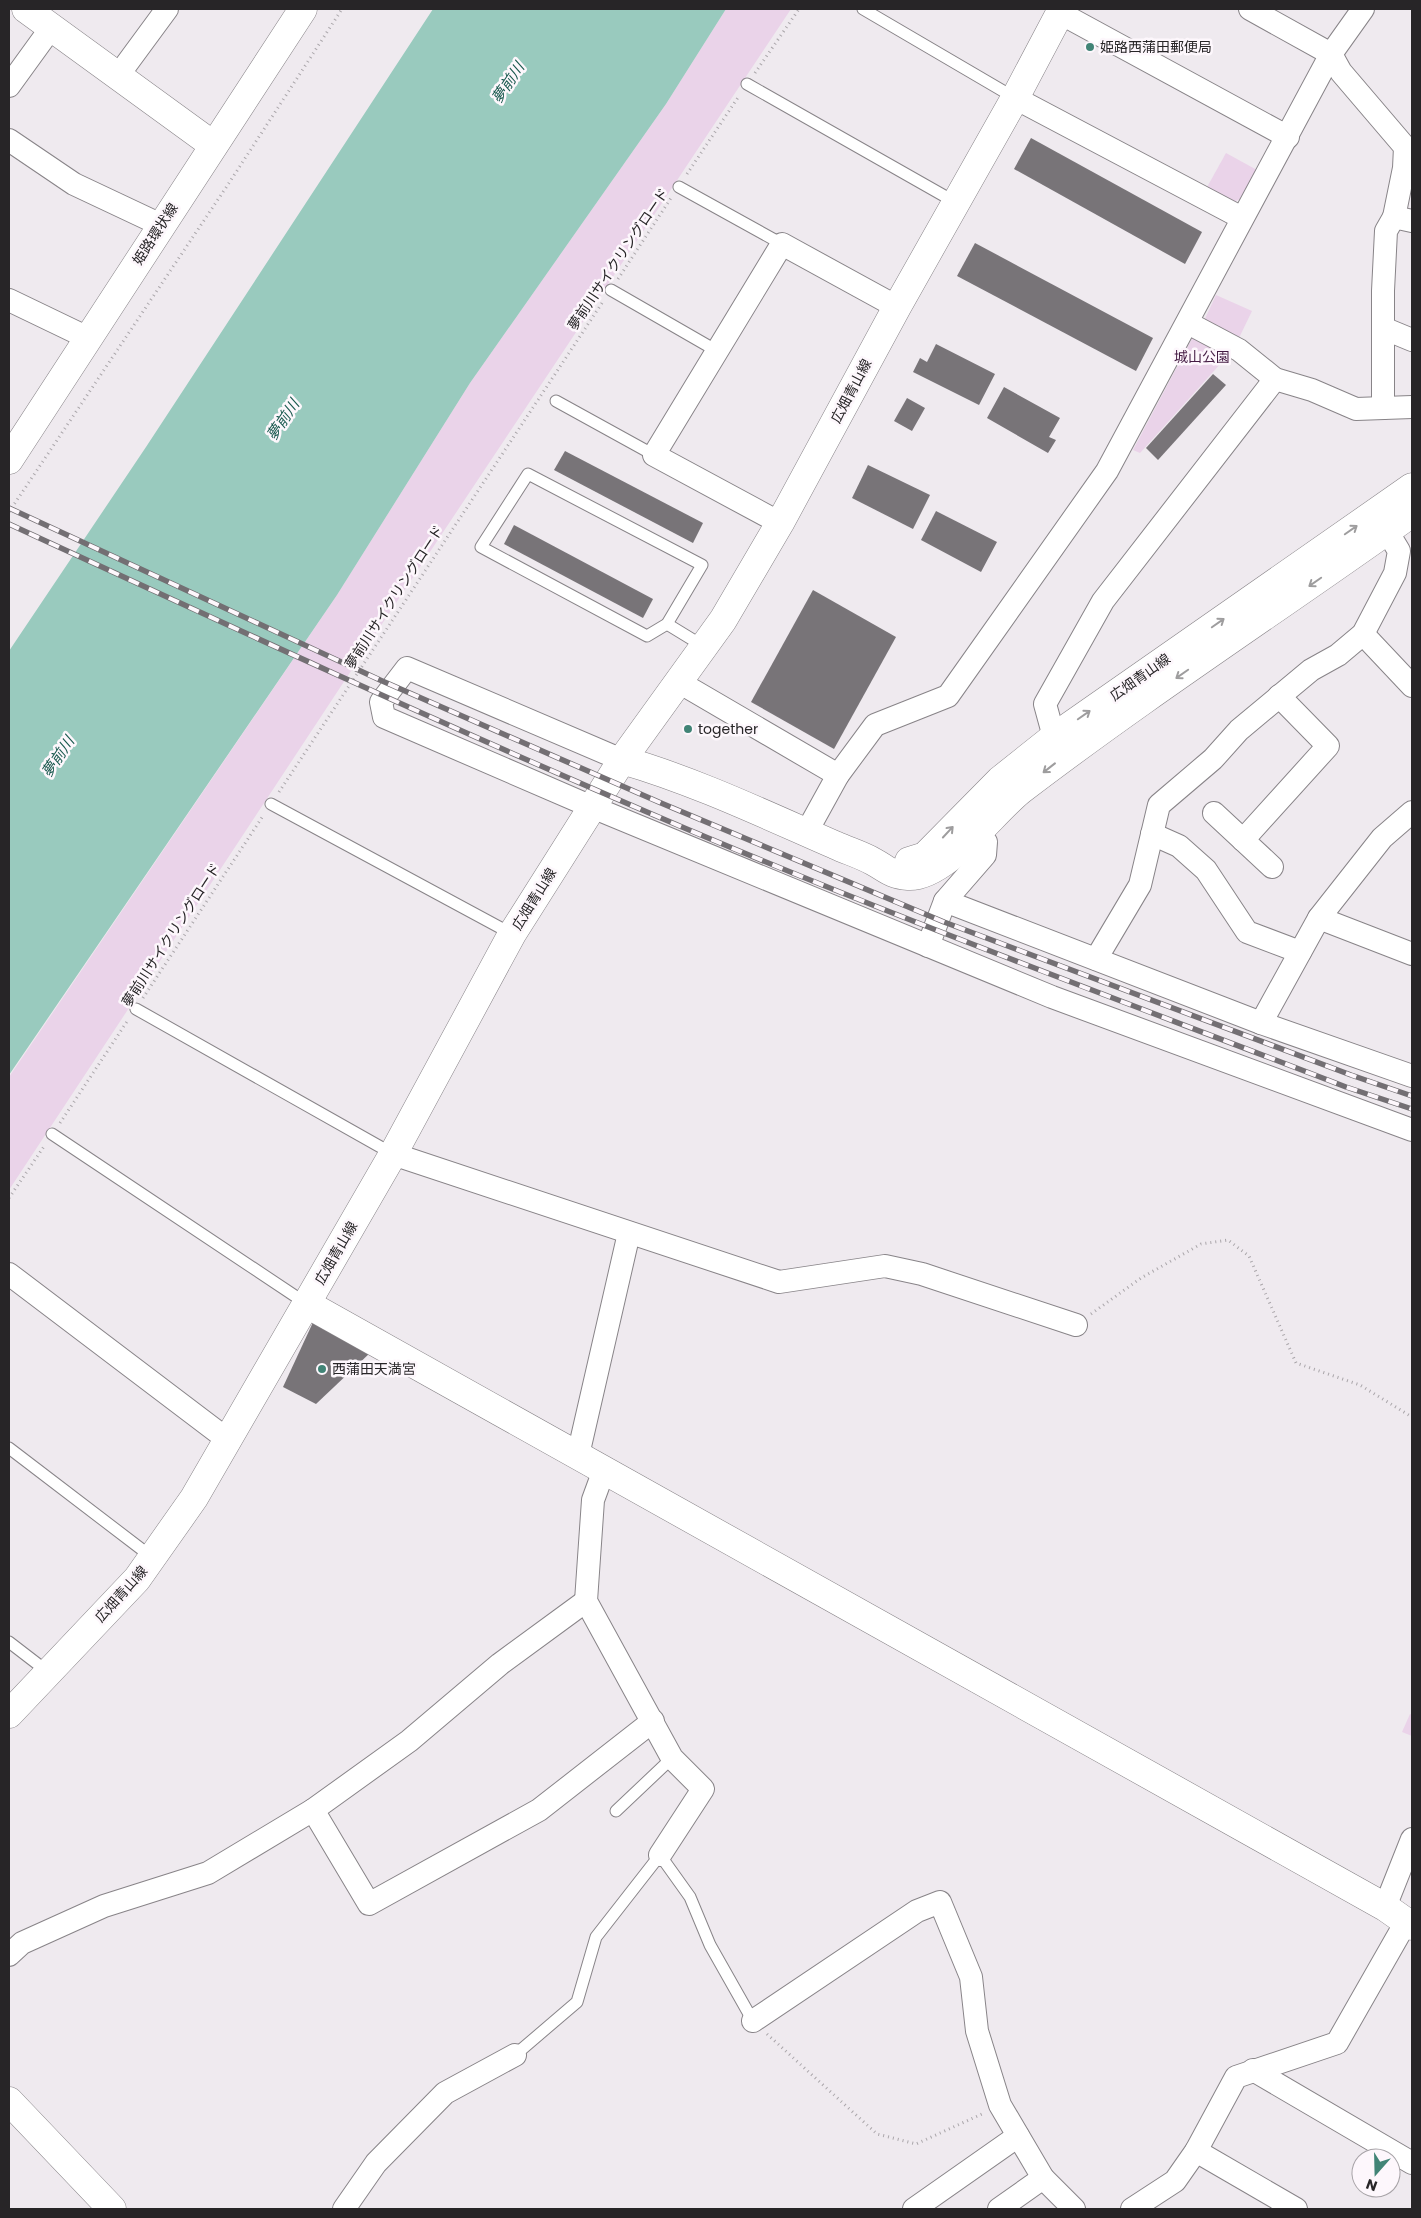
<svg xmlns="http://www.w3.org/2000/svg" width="1421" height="2218" viewBox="0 0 1421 2218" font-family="Poppins,'Noto Sans JP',sans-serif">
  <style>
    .green { fill: #ead3e9 }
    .water { fill: #99cabe }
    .building { fill: #787478 }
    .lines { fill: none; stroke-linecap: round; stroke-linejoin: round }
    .service-casing { stroke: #888488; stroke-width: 13 }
    .minor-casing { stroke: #888488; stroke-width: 24 }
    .tertiary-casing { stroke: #888488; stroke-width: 29 }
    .secondary-casing { stroke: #888488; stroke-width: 29 }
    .path { stroke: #aaa6aa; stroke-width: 3; stroke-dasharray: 1 4; stroke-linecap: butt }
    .service { stroke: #fff; stroke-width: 11 }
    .minor { stroke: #fff; stroke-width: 22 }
    .tertiary { stroke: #fff; stroke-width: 28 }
    .secondary { stroke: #fff; stroke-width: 28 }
    .rail-casing { stroke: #736f73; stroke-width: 5.5 }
    .rail { stroke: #fdf7fc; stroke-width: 4; stroke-dasharray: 11; stroke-linecap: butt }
    .oneway { stroke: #9e9d9e }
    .poi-dot { fill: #418476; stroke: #fdf7fc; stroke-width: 2 }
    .labels { text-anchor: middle; stroke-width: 5; stroke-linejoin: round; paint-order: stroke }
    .poi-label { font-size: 14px; fill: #272527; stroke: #fdf7fc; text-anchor: start }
    .street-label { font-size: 14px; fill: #272527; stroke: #fdf7fc }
    .park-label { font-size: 14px; fill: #441c43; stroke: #fdf7fc }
    .water-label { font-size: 15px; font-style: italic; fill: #19594e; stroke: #fdf7fc }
  </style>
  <rect width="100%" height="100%" fill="#efeaef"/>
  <!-- green -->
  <g class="green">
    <polygon points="726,9 791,9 380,627 9,1190 9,1077 337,595 470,383 666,104"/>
    <polygon points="1226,153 1257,170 1240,199 1231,203 1206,189"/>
    <polygon points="1216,295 1252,311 1238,340 1203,323"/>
    <polygon points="1195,333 1231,352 1140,453 1133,450"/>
    <polygon points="1410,1714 1412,1715 1412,1736 1402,1732"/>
  </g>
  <!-- water -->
  <polygon class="water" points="433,9 726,9 666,104 470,383 337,595 9,1075 9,651 146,447"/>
  <!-- building -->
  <g class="building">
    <polygon points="1031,138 1202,232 1185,264 1014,169"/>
    <polygon points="975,243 1153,338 1136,371 957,276"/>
    <polygon points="936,344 995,374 979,405 913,372 920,358 927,362"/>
    <polygon points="1213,374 1226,385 1158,460 1146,448"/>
    <polygon points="1004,387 1060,418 1049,437 1056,440 1048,453 987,418"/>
    <polygon points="907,398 925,408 912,431 894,421"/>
    <polygon points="565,451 703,523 693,543 554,470"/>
    <polygon points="868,465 930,495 913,529 852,498"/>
    <polygon points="936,511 997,542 981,572 921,540"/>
    <polygon points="514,525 653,599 643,618 504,544"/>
    <polygon points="813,590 896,637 834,749 751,702"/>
    <polygon points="315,1318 371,1352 316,1404 283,1387"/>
  </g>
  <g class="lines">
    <!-- service casing -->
    <g class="service-casing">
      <g id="service">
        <polyline points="863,9 1015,98"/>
        <polyline points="747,84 955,202"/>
        <polyline points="679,187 782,244"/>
        <polyline points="611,290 717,351"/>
        <polyline points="556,401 654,455"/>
        <polygon points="528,474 702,565 667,624 647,636 481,547"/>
        <polyline points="667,624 703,646"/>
        <polyline points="271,804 512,934"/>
        <polyline points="136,1009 393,1154"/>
        <polyline points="52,1134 307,1304"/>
        <polyline points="9,1448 153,1558"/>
        <polyline points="9,1642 48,1672"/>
        <polyline points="616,1811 672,1758"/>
        <polyline points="515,2055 577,2002 596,1937 660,1855 690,1897 710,1945 753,2021"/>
      </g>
    </g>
    <!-- minor casing -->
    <g class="minor-casing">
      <g id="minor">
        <polyline points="1250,9 1331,54 1341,72 1405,147 1404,168 1394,217"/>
        <polyline points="1060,13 1288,137"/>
        <polyline points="117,77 167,9"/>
        <polyline points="9,86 51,28"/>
        <polyline points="1015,98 1242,218"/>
        <polyline points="9,140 74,184 161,225"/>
        <polyline points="9,300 88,338"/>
        <polyline points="1188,323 1239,350 1275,379 1312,390 1356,409 1412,407"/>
        <polyline points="1383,328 1412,340"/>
        <polyline points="1383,408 1383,291 1386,231 1394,217 1412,221"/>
        <polyline points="780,523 654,455 782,244 897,307"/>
        <polyline points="1363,634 1412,686"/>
        <polyline points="677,681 838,775"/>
        <polyline points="1054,737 1045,704 1103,601 1275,379"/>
        <polyline points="622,760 407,668 381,702 384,717 592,807 1052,997 1412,1130"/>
        <polyline points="1214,813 1272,867"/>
        <polyline points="806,833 838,775 875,725 948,696 1107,471 1331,54 1363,9"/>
        <polyline points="1152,834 1179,846 1206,870 1247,932 1300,952"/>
        <polyline points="1243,840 1328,746 1279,696"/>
        <polyline points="945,901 1261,1023 1412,1076"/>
        <polyline points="1319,918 1412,954"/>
        <polyline points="928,946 945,901 985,855 986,842 977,832"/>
        <polyline points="1096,959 1140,885 1159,805 1213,759 1239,730 1311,670 1338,655 1363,634 1395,573 1399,551 1387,531"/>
        <polyline points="1261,1023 1319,918 1382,838 1412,812"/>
        <polyline points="393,1154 779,1282 885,1266 922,1274 1076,1325"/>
        <polyline points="9,1274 228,1440"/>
        <polyline points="578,1455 629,1233"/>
        <polyline points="604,1470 593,1500 586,1601 672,1758 703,1789 660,1855"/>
        <polyline points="313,1810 369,1904 539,1810 653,1721"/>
        <polyline points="1385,1907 1412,1839"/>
        <polyline points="9,1955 22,1943 104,1906 208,1873 313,1810 409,1741 500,1664 586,1601"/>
        <polyline points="753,2021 917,1911 940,1902 971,1977 977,2031 1000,2105 1043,2178 1074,2209"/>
        <polyline points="1253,2070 1412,2163"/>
        <polyline points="1196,2151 1296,2209"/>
        <polyline points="344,2209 376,2163 445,2093 515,2055"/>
        <polyline points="914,2209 1018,2136"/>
        <polyline points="999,2209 1043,2178"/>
        <polyline points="1132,2209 1175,2181 1196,2151 1236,2077 1337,2043 1406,1922"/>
      </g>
    </g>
    <!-- tertiary casing -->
    <g class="tertiary-casing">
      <g id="tertiary">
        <polyline points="26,9 213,145"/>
        <polyline points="307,1304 1385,1907 1412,1926"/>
        <polyline points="9,2101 112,2209"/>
      </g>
    </g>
    <!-- secondary casing -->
    <g class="secondary-casing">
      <g id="secondary">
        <polyline points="9,460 303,9"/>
        <path d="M622 760C695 781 766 815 835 845 848 851 862 855 874 862 887 869 891 875 908 876 944 879 994 811 1021 790 1148 693 1282 606 1412 513"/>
        <polyline points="909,861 925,856 1000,780 1054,737 1412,487"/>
        <polyline points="9,1714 137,1579 194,1498 393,1154 512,934 622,760 723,620 780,523 897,307 1015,98 1062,9"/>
      </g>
    </g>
    <!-- path -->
    <g class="path">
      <polyline points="755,73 799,9"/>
      <polyline points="687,174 739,96"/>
      <polyline points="618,279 671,198"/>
      <polyline points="9,512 229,183 342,9"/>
      <polyline points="279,792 604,300"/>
      <polyline points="143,998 263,816"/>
      <polyline points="60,1123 128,1020"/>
      <polyline points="9,1198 45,1145"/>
      <polyline points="1091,1314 1141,1278 1201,1244 1228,1240 1249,1256 1296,1363 1360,1385 1412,1417"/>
      <polyline points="767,2034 877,2134 916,2144 982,2114"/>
    </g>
    <!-- service -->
    <use href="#service" class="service"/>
    <!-- minor -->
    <use href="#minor" class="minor"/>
    <!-- tertiary -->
    <use href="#tertiary" class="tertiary"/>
    <!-- secondary -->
    <use href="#secondary" class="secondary"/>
    <!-- rail casing -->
    <g class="rail-casing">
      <g id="rail">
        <polyline points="9,508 380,680 661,803 944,922 1351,1075 1412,1096"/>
        <path d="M9 524C223 623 437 722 654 815 882 913 1115 998 1346 1087L1412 1109"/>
      </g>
    </g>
    <!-- rail -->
    <use href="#rail" class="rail"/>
  </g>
  <!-- one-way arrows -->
  <defs><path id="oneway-shaft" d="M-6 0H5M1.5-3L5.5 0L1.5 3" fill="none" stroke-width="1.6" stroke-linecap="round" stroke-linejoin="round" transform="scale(1.25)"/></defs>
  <g class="oneway">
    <use href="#oneway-shaft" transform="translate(1351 530) rotate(-35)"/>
    <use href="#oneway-shaft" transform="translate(1315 582) rotate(145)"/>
    <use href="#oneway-shaft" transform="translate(1218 623) rotate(-35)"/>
    <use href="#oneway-shaft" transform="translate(1182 674) rotate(145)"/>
    <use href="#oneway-shaft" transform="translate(1084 715) rotate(-35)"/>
    <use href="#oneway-shaft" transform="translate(1049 768) rotate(142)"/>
    <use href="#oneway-shaft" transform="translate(948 832) rotate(-47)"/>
  </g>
  <!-- markers -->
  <g class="poi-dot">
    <circle cx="1090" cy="47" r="5"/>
    <circle cx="688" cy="729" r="5"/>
    <circle cx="322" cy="1369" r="5"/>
  </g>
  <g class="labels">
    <!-- poi labels -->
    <g class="poi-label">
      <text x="1100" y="52">姫路西蒲田郵便局</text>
      <text x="698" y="734">together</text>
      <text x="332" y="1374">西蒲田天満宮</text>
    </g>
    <!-- street labels -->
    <g class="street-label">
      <text transform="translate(155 234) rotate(-57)" y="5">姫路環状線</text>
      <text transform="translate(618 259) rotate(-56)" y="5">夢前川サイクリングロード</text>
      <text transform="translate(851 391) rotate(-62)" y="5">広畑青山線</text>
      <text transform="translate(394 597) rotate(-57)" y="5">夢前川サイクリングロード</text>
      <text transform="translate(1140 677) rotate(-35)" y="5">広畑青山線</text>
      <text transform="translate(534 899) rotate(-58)" y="5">広畑青山線</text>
      <text transform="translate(171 935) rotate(-57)" y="5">夢前川サイクリングロード</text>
      <text transform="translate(336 1253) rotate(-60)" y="5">広畑青山線</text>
      <text transform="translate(121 1594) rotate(-48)" y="5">広畑青山線</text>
    </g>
    <!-- park labels -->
    <g class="park-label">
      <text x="1202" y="362">城山公園</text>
    </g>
    <!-- water labels -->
    <g class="water-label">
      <text transform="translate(508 83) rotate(-56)" y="5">夢前川</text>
      <text transform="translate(283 420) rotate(-56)" y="5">夢前川</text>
      <text transform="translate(58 757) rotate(-56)" y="5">夢前川</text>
    </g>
  </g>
  <!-- border -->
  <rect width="1421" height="2218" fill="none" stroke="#272527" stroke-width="20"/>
  <!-- north arrow -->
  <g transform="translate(1376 2173) rotate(200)"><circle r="24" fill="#fdf7fc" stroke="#a7a3a7"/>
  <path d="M0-4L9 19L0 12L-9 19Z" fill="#418476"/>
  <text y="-8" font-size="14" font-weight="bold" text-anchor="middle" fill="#272527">N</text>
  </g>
</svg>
